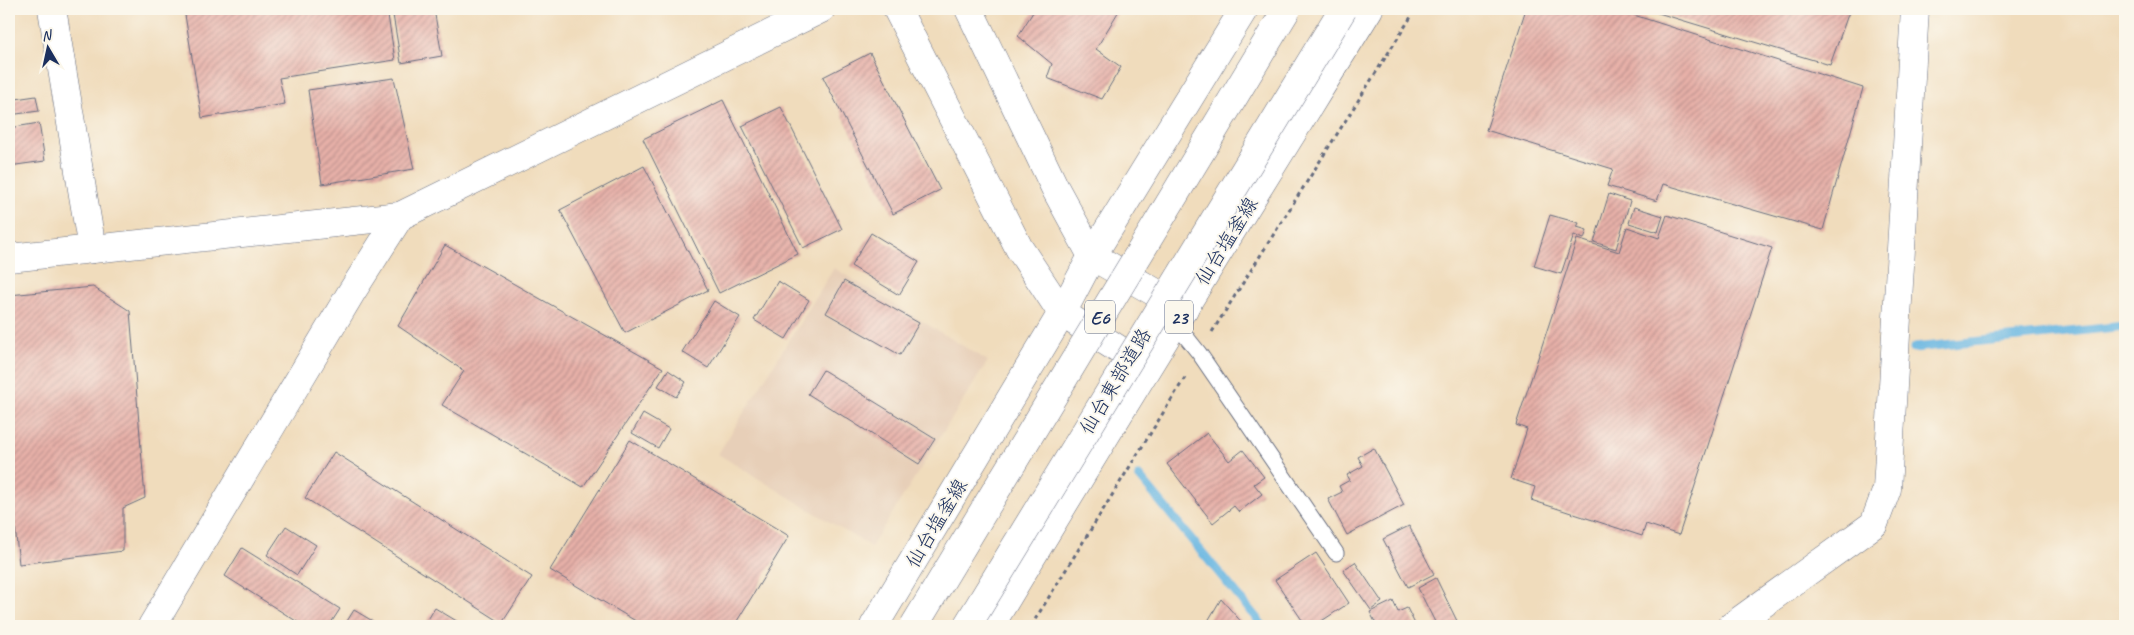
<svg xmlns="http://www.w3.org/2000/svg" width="2134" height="635" viewBox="0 0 2134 635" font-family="Caveat,'Klee One',sans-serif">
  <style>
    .built { fill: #e7cfb8 }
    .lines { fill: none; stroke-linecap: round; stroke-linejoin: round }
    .stream { stroke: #67b6e1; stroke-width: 9 }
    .building { fill: url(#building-hatch) }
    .lane-casing { stroke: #666c7f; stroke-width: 17 }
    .street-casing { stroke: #666c7f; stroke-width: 29 }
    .secondary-casing { stroke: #666c7f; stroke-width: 29 }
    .primary-casing { stroke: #666c7f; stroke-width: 29 }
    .path { stroke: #666c7f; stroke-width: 3; stroke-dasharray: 4 4; stroke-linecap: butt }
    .lane { stroke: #fff; stroke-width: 15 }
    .street { stroke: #fff; stroke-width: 28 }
    .secondary { stroke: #fff; stroke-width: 28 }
    .primary { stroke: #fff; stroke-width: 28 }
    .highway-bridge-casing { stroke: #666c7f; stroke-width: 29; stroke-linecap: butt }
    .highway-bridge { stroke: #fff; stroke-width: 28 }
    .labels { text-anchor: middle; stroke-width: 4; stroke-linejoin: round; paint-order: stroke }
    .shield { fill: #fbf7ec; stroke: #5e6b89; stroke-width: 1 }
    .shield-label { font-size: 19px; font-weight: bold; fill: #1b2f5e }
    .street-label { font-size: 20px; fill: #1b2f5e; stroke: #fbf7ec }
  </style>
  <defs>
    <pattern id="building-hatch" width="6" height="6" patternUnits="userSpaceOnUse" patternTransform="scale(1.25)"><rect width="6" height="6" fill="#e7b0a8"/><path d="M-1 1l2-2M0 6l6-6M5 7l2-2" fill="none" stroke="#ba908c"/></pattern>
  </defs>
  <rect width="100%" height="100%" fill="#fbf7ec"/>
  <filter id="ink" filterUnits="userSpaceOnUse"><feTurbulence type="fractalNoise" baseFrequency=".02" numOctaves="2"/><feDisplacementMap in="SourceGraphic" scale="10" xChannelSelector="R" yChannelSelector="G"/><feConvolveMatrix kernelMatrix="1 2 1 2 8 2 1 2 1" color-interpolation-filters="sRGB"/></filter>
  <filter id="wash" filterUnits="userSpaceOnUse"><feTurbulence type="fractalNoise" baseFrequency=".0096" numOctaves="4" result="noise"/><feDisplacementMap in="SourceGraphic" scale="20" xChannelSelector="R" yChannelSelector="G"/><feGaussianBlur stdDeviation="1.12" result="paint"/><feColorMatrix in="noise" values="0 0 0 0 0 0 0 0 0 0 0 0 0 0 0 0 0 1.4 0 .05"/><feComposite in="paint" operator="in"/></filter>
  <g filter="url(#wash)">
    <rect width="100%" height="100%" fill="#f0dcbc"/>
    <!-- built -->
    <polygon class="built" points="834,268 988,361 871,547 718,454"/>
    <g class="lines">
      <!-- stream -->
      <g class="stream">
        <polyline points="1914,348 2125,326"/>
        <polyline points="1139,476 1263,626"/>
      </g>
    </g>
    <g id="blocks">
      <!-- building -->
      <g class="building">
        <polygon points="184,9 387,9 395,60 279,78 285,104 202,118"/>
        <polygon points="392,9 434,9 442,56 401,63"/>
        <polygon points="1035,9 1120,9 1096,49 1121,67 1102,99 1047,78 1052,64 1018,36"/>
        <polygon points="1526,9 1615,9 1863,88 1823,230 1663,184 1657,201 1607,186 1613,169 1486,130"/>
        <polygon points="1645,9 1850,9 1830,65"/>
        <polygon points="870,53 940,190 893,214 823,77"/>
        <polygon points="394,78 414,169 322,184 308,90"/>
        <polygon points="36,96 39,111 9,115 9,100"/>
        <polygon points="723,100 798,254 719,293 643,139"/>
        <polygon points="781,107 842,229 803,248 742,126"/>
        <polygon points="39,123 45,161 9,166 9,128"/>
        <polygon points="644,166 708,290 625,333 560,210"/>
        <polygon points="1609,194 1630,201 1616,249 1594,242"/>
        <polygon points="1634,207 1663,216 1658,232 1629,223"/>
        <polygon points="1550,215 1579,223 1577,227 1587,230 1584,239 1574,235 1561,274 1534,266"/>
        <polygon points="1667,215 1772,248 1679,535 1646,524 1642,536 1531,500 1535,487 1511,479 1527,429 1516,425 1577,239 1619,252 1627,227 1659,238"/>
        <polygon points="871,233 919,262 899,295 851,266"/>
        <polygon points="445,245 663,368 583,487 442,405 464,371 398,326"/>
        <polygon points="778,281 809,300 786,339 754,320"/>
        <polygon points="844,281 919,323 900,355 826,313"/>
        <polygon points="93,287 130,311 145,498 123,508 123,551 19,564 9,470 9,295"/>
        <polygon points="714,301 740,317 708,368 682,352"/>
        <polygon points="668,370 686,382 676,397 658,386"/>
        <polygon points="823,370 935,439 919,464 808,394"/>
        <polygon points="643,414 669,429 658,448 632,433"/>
        <polygon points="1207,433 1229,461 1243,450 1264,477 1254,484 1262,494 1239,512 1234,506 1213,523 1167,464"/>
        <polygon points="630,440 789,536 734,626 644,626 550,570"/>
        <polygon points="1374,448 1404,505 1347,535 1328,499 1342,492 1339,486 1350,480 1347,475 1363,466 1358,457"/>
        <polygon points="334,452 532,577 502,623 305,498"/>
        <polygon points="286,526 316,545 297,575 267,555"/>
        <polygon points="1409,526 1434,574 1408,587 1383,539"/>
        <polygon points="242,548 340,609 329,626 304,626 225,576"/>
        <polygon points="1316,553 1349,603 1314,626 1306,626 1275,580"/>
        <polygon points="1355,562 1382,602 1371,610 1343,570"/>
        <polygon points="9,567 12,588 9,588"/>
        <polygon points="1436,578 1458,623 1452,626 1437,626 1418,588"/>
        <polygon points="1221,599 1245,626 1205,626"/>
        <polygon points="1393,601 1398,612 1407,608 1416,626 1367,626 1375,622 1370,612"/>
        <polygon points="435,608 465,626 424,626"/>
        <polygon points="354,610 381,626 344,626"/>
      </g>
    </g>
  </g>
  <g filter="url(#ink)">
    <use href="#blocks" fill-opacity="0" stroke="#666c7f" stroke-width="1"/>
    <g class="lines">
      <!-- lane casing -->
      <g class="lane-casing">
        <polyline id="lane" points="1175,323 1199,353 1336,553"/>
      </g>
      <!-- street casing -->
      <g class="street-casing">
        <g id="street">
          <polyline points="52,9 92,249"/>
          <polyline points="1732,626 1874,524 1887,489 1915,9"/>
        </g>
      </g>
      <!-- secondary casing -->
      <g class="secondary-casing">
        <g id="secondary">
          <polyline points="897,9 1019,248 1062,313 1146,367"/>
          <polyline points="969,9 1056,190 1092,256 1184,309"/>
          <polyline points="9,258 400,216 821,9"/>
          <polyline points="152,626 351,293 400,216"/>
        </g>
      </g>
      <!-- primary casing -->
      <g class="primary-casing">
        <g id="primary">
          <polyline points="874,626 1062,313 1092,256 1244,9"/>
          <path d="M990 626C1114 419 1242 214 1369 9"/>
        </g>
      </g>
      <!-- path -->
      <g class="path">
        <polyline points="1212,332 1416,9"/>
        <polyline points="1031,626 1186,376"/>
      </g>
      <!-- lane -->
      <use href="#lane" class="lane"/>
      <!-- street -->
      <use href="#street" class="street"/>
      <!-- secondary -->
      <use href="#secondary" class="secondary"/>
      <!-- primary -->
      <use href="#primary" class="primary"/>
      <!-- highway-bridge casing -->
      <g class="highway-bridge-casing">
        <g id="highway-bridge">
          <polyline points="914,626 1287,9"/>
          <polyline points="967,626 1343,9"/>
        </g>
      </g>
      <!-- highway-bridge -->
      <use href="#highway-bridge" class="highway-bridge"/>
    </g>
  </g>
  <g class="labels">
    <!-- shield labels -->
    <g class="shield">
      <rect x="1085" y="300.5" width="30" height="33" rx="4"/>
      <rect x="1165" y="300.5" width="28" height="33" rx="4"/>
    </g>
    <g class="shield-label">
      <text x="1100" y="324">E6</text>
      <text x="1179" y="324">23</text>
    </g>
    <!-- street labels -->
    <g class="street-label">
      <text transform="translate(1226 241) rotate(-58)" y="7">仙台塩釜線</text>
      <text transform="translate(1115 381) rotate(-59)" y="7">仙台東部道路</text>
      <text transform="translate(936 523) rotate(-59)" y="7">仙台塩釜線</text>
    </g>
  </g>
  <!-- margin -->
  <rect width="2134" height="635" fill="none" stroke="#fbf7ec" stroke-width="30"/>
  <!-- north arrow -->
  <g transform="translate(48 48) rotate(351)" stroke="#fbf7ec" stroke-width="4" paint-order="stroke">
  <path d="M0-4L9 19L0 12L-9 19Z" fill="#1b2f5e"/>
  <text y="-8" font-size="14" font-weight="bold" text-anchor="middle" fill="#1b2f5e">N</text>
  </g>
</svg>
